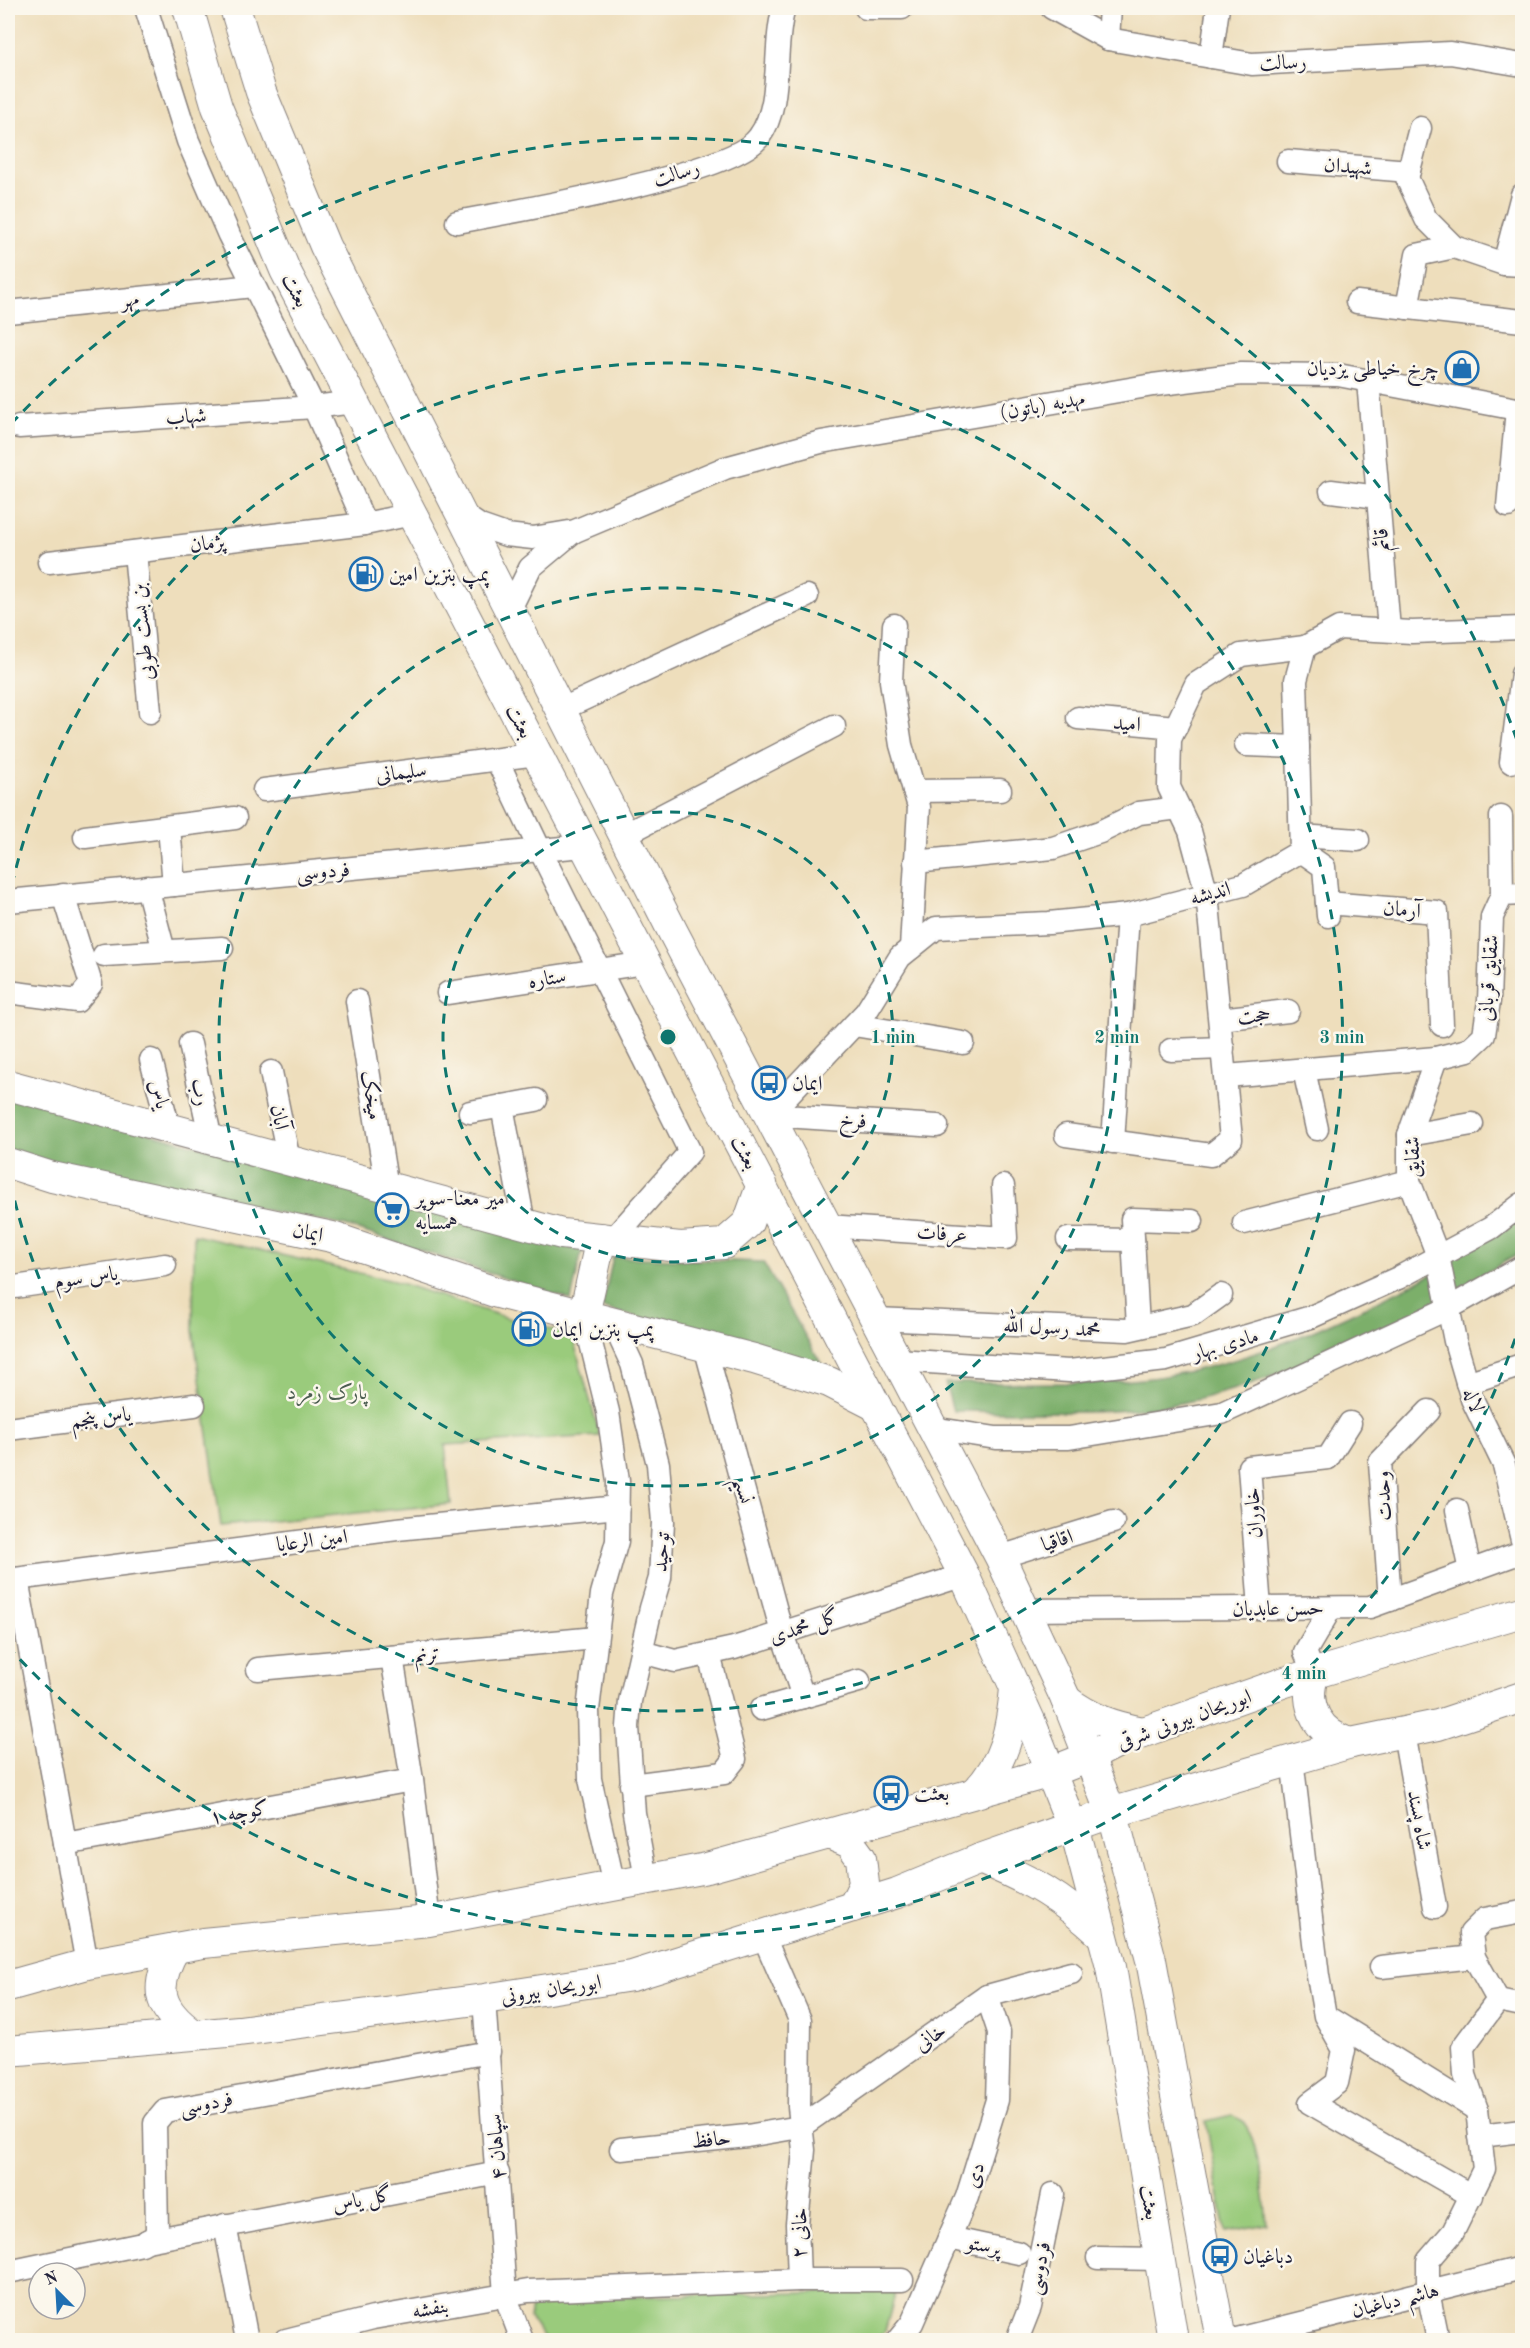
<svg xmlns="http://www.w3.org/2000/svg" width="1530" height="2348" viewBox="0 0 1530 2348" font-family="'Old Standard TT',Amiri,serif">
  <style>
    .green { fill: #9acb7b; stroke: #5e765b; stroke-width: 1.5 }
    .forest { fill: #7baf6b; stroke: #4e6853; stroke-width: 1.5 }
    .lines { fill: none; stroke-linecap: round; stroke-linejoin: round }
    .minor-casing { stroke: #88807c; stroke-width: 25 }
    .major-casing { stroke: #88807c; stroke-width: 32 }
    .minor { stroke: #fff; stroke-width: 22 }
    .major { stroke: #fff; stroke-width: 30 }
    .ring { fill: none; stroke: #0f766e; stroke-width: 3; stroke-dasharray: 10 8 }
    .labels { text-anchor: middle; stroke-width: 5; stroke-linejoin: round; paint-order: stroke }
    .street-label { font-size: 21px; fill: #22223b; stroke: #fbf7ec }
    .poi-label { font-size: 21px; fill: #22223b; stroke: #fbf7ec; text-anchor: start }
    .park-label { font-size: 21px; fill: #4c5d51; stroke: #fbf7ec }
    .centre { fill: #0f766e; stroke: #fbf7ec; stroke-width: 3 }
    .ring-label { font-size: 18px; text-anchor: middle; font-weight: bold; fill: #0f766e; stroke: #fbf7ec; stroke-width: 5; stroke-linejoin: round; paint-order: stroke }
  </style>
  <rect width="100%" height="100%" fill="#fbf7ec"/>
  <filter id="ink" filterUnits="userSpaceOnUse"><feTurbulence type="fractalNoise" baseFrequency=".0167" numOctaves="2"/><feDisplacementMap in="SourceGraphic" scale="12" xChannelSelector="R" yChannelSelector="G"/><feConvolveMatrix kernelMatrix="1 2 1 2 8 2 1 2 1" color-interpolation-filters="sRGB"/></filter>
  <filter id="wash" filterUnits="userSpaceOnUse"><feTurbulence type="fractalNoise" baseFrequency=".008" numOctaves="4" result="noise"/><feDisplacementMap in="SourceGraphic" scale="24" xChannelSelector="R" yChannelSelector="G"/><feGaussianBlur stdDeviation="1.35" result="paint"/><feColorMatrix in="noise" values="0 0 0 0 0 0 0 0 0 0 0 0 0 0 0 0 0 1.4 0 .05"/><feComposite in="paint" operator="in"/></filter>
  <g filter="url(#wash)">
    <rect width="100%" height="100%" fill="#eedebc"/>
    <!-- green -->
    <g class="green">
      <polygon points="194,1235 394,1281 511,1319 572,1335 600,1436 445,1445 451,1504 221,1526 193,1330"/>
      <path d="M1232 2115C1235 2118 1241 2120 1244 2123 1258 2140 1265 2201 1267 2224L1225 2232 1206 2121Z"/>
      <polygon points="896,2291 885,2331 874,2340 545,2340 530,2318 533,2299"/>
    </g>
    <!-- forest -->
    <g class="forest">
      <polygon points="8,1094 582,1251 571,1300 346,1226 45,1166 8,1153"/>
      <polygon points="1522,1214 1522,1252 1454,1291 1447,1260"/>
      <polygon points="613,1257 763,1262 822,1365 602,1308"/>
      <path d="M1434 1273 1439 1302C1364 1336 1288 1376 1207 1397 1124 1419 1037 1411 953 1411L945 1383C1024 1381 1104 1389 1181 1373 1270 1356 1353 1314 1434 1273Z"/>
    </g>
  </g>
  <g filter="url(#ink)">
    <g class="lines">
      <!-- minor casing -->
      <g class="minor-casing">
        <g id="minor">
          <polyline points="146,8 188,141 229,235 314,407 365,524"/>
          <polyline points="866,8 902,8"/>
          <polyline points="1052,8 1108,39 1252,64 1450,53 1522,65"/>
          <polyline points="1108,39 1110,8"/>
          <polyline points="1211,57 1218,8"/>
          <polyline points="1420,128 1407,178 1426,219 1454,247 1504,264 1522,265"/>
          <polyline points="1288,161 1409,171"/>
          <path d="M457 222C510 212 733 175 759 137 784 103 772 47 784 8"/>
          <polyline points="1504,264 1522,195"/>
          <polyline points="1357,302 1522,321"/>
          <polyline points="1407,308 1417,255 1454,247"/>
          <polyline points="8,312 253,286"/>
          <polyline points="1368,381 1378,497"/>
          <polyline points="19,427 314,407 354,402"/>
          <polyline points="1331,491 1378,497 1389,630"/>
          <polyline points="1508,506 1517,409"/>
          <polyline points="462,514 480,526 506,535 533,538 575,531 725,468 821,442 1153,385 1241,374 1338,375 1522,410"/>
          <polyline points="135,552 150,712"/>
          <polyline points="49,562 365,524 412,514"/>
          <polyline points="510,609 530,568 573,532"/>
          <polyline points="894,625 891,681 901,745 919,807 911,948"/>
          <polyline points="560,710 807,596"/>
          <polyline points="1078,718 1176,727"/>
          <polyline points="1246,745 1298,747"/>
          <polyline points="1511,762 1522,674"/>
          <polyline points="264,790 537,754"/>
          <polyline points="914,791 1000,790"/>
          <polyline points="1501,817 1502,895"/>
          <polyline points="169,827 174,885"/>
          <polyline points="624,835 834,726"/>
          <polyline points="1301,836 1358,840"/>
          <polyline points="85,837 235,818"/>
          <polyline points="584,846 540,850 690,1152 613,1239"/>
          <polyline points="1301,851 1324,867 1328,916"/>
          <polyline points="915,862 1053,848 1100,832 1139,813 1179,808"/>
          <polyline points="147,887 164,951"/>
          <polyline points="8,901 540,850 497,760"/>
          <polyline points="1327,903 1437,912 1442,1025"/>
          <polyline points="104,955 222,948"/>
          <polyline points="8,992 77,1001 91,984 63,895"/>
          <polyline points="448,993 645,963"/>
          <polyline points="357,1001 387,1188"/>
          <polyline points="1220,1019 1288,1011"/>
          <polyline points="854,1025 963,1043"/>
          <polyline points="190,1044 211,1140"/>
          <polyline points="1171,1050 1223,1048"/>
          <polyline points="1436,1058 1409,1135 1409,1181 1438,1256 1455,1341 1472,1399 1504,1465 1522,1540"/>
          <polyline points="151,1060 169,1128"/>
          <polyline points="1304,1070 1317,1129"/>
          <polyline points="271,1072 289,1161"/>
          <polyline points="1226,1076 1436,1058 1468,1050 1484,1035 1489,1001 1492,917 1502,895 1522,894"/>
          <polyline points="502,1106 524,1224"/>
          <polyline points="470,1112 536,1100"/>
          <polyline points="769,1115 866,1012 900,957 936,928 1049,923 1128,915 1243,885 1301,851 1296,680 1305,647 1339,628 1412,632 1522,628"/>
          <polyline points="769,1115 937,1126"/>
          <polyline points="1066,1135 1211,1155 1231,1139 1207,894 1190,831 1169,787 1170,739 1196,684 1241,655 1305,647"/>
          <polyline points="1409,1135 1472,1124"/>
          <polyline points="1113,1142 1128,915"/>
          <polyline points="1244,1223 1409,1181"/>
          <polyline points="827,1226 1006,1238 1003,1186"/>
          <polyline points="1068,1239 1133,1240"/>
          <polyline points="8,1288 165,1265"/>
          <polyline points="584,1315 608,1412 618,1481 617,1541 602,1594 588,1710 590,1779 614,1886"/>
          <polyline points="876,1319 1127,1330 1193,1315 1221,1295"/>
          <polyline points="613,1323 632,1364 658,1464 663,1522 660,1578 651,1608 630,1701 628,1727 634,1813 646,1879"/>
          <polyline points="1138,1327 1132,1219 1192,1221"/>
          <polyline points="705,1346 782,1633 803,1697"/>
          <polyline points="897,1360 1069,1371 1166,1360 1311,1317 1398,1278 1491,1228 1522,1204"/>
          <polyline points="1467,1383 1522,1365"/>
          <polyline points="932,1428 996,1438 1069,1438 1222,1413 1449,1308 1522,1267"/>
          <polyline points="8,1429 194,1405"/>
          <polyline points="1457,1510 1470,1571"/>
          <polyline points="1000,1557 1113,1522"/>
          <polyline points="17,1579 87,1964"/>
          <polyline points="8,1580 397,1529 618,1507"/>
          <polyline points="1390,1600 1380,1462 1429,1411"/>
          <polyline points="1260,1608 1249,1467 1328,1458 1350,1423"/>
          <polyline points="1024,1610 1370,1607 1522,1552"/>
          <polyline points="642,1652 675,1661 734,1648 964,1575"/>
          <polyline points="392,1657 412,1780 429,1921"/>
          <polyline points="258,1669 596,1638"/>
          <polyline points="1314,1674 1305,1652 1331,1608"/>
          <polyline points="761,1709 859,1681"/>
          <polyline points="1404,1733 1435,1907"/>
          <polyline points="1292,1759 1318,1976 1325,2016 1344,2050 1337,2083 1310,2103 1472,2196"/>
          <polyline points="631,1785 724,1773 735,1759 709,1654"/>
          <polyline points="65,1844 412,1780"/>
          <polyline points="1381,1967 1474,1957"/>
          <polyline points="484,1999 505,2295 522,2340"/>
          <polyline points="1498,2000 1522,2005"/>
          <polyline points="1327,2017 1477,2110"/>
          <polyline points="1480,2136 1522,2131"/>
          <polyline points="621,2149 747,2136 800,2127 987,1996 1071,1973"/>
          <polyline points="225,2225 247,2340"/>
          <polyline points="949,2238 1019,2253"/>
          <polyline points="147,2241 498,2173"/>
          <polyline points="1098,2258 1160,2259"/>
          <polyline points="8,2272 142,2244 154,2237 157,2231 155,2123 165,2111 489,2052"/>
          <polyline points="799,2280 902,2280"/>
          <polyline points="286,2340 373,2318 528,2291 799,2280 797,2224 804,2150 799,2107 800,2020 763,1935"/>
          <polyline points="898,2340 912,2323 967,2197 997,2100 999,2032 987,1996"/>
          <polyline points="1017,2340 1030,2307 1053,2194"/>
          <polyline points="1233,2340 1522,2268"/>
          <polyline points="1438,2340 1428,2292 1428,2261 1453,2232 1484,2169 1477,2110 1465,2075 1463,2047 1498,2000 1474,1957 1471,1933 1485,1919 1522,1912"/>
        </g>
      </g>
      <!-- major casing -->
      <g class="major-casing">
        <g id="major">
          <polyline points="188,8 217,107 285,270 964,1575 1031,1723 1078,1841 1111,1967 1173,2340"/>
          <polyline points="235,8 261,92 325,246 673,932 1000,1557 1069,1706 1116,1826 1151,1960 1221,2340"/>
          <polyline points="8,1085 562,1234 680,1247 724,1244 748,1223 762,1184"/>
          <polyline points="8,1163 52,1177 332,1237 498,1293 754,1359 829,1382 876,1406"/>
          <polyline points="584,1315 601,1238"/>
          <path d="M1314 1674C1302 1706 1319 1735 1351 1743"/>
          <path d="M1066 1700C1091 1719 1113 1726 1143 1732"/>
          <path d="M976 1792C1005 1762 1011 1729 1015 1689"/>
          <polyline points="829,1834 850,1843 861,1858 864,1884 853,1907"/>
          <path d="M980 1859C1032 1881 1060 1896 1102 1935"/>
          <path d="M175 1948C153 1987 157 2008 193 2034"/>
          <polyline points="8,1986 87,1964 203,1943 429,1921 707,1868 1051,1772 1089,1757 1124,1739 1285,1682 1522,1612"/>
          <polyline points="8,2051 239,2031 484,1999 632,1976 897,1893 980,1859 1111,1813 1351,1743 1438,1725 1522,1697"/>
        </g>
      </g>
      <!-- minor -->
      <use href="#minor" class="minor"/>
      <!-- major -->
      <use href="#major" class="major"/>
    </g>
  </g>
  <!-- distance rings -->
  <g class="ring">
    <circle cx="668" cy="1037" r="225"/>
    <circle cx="668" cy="1037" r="449"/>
    <path d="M8 903A674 674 0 1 1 8 1171"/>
    <path d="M1521 1322A899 899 0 0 1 11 1650M11 424A899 899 0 0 1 1521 752"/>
  </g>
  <!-- icons -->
  <defs>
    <g id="shop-ring" transform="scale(1.725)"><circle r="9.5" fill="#fbf7ec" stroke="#1f6fb2" stroke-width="1.5"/><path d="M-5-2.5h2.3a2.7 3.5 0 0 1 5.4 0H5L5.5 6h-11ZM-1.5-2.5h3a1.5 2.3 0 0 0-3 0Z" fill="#1f6fb2"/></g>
    <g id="fuel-ring" transform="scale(1.725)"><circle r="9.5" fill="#fbf7ec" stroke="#1f6fb2" stroke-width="1.5"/><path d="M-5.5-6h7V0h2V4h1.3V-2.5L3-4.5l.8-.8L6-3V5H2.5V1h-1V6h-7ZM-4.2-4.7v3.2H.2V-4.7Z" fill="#1f6fb2"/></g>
    <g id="bus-ring" transform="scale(1.725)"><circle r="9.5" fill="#fbf7ec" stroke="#1f6fb2" stroke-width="1.5"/><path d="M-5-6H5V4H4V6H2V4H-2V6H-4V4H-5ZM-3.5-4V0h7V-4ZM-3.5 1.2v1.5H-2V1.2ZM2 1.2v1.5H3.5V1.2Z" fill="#1f6fb2"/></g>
    <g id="supermarket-ring" transform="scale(1.725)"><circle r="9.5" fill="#fbf7ec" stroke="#1f6fb2" stroke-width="1.5"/><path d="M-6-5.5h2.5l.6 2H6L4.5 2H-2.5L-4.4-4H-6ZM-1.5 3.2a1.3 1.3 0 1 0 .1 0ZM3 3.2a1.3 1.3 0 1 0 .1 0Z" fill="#1f6fb2"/></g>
  </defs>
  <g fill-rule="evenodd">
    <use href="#shop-ring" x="1462" y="368"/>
    <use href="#fuel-ring" x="366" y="574"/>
    <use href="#bus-ring" x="769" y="1083"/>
    <use href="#supermarket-ring" x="392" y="1210"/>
    <use href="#fuel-ring" x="529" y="1329"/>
    <use href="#bus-ring" x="891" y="1793"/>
    <use href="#bus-ring" x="1220" y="2256"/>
  </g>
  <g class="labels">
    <!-- street labels -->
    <g class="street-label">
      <text transform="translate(1283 62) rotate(-2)" y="7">رسالت</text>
      <text transform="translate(1348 166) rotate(5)" y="7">شهیدان</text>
      <text transform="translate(676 173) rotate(-17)" y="7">رسالت</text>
      <text transform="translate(296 290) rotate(63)" y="7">بعثت</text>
      <text transform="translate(130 299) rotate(-6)" y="7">مهر</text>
      <text transform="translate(1042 405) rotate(-10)" y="7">مهدیه (باتون)</text>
      <text transform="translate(186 416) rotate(-4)" y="7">شهاب</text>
      <text transform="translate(1381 540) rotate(-95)" y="7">قائم</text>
      <text transform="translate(207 543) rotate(-7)" y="7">پژمان</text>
      <text transform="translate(142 632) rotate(-95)" y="7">بن بست طوبی</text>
      <text transform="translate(520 721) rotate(62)" y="7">بعثت</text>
      <text transform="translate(1127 723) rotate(5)" y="7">امید</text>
      <text transform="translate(401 772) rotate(-7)" y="7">سلیمانی</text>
      <text transform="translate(323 871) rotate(-5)" y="7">فردوسی</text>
      <text transform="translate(1210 893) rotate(-15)" y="7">اندیشه</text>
      <text transform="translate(1402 909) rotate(5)" y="7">آرمان</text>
      <text transform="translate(547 978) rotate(-9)" y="7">ستاره</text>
      <text transform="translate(1488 978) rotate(-86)" y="7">شقایق قربانی</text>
      <text transform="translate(1254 1015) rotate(-6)" y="7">حجت</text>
      <text transform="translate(201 1092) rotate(78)" y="7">رب</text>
      <text transform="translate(160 1094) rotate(75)" y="7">یاس</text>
      <text transform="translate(372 1095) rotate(81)" y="7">میخک</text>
      <text transform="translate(280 1117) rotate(79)" y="7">آبان</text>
      <text transform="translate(853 1120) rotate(4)" y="7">فرخ</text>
      <text transform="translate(745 1152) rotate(62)" y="7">بعثت</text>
      <text transform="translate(1412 1157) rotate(-90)" y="7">شقایق</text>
      <text transform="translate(308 1232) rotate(12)" y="7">ایمان</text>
      <text transform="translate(942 1233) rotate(4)" y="7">عرفات</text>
      <text transform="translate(86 1277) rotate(-8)" y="7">یاس سوم</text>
      <text transform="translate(1052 1327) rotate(3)" y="7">محمد رسول الله</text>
      <text transform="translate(1225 1344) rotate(-16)" y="7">مادی بهار</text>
      <text transform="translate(1474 1400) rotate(68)" y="7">لاله</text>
      <text transform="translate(101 1417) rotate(-7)" y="7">یاس پنجم</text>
      <text transform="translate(744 1490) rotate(75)" y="7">نسیم</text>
      <text transform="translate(1383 1496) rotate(-93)" y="7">وحدت</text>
      <text transform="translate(1253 1513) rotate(-94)" y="7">خاوران</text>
      <text transform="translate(312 1540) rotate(-7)" y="7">امین الرعایا</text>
      <text transform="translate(1057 1540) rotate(-18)" y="7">اقاقیا</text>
      <text transform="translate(661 1552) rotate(-86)" y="7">توحید</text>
      <text transform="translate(1278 1608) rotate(-1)" y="7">حسن عابدیان</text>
      <text transform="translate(804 1626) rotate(-18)" y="7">گل محمدی</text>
      <text transform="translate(427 1654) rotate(-5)" y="7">ترنم</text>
      <text transform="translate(1184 1719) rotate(-20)" y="7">ابوریحان بیرونی شرقی</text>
      <text transform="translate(239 1812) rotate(-10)" y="7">کوچه ۱</text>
      <text transform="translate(1420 1820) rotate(80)" y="7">شاه پسند</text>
      <text transform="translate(551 1989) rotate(-9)" y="7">ابوریحان بیرونی</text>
      <text transform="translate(930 2037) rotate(-35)" y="7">خانی</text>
      <text transform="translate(206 2103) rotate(-11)" y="7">فردوسی</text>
      <text transform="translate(711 2139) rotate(-6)" y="7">حافظ</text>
      <text transform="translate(496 2147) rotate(-94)" y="7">سپاهان ۴</text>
      <text transform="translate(974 2175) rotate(-73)" y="7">دی</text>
      <text transform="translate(362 2199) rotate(-11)" y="7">گل یاس</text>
      <text transform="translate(1150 2202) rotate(80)" y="7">بعثت</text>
      <text transform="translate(799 2233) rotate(-89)" y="7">خانی ۲</text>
      <text transform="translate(984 2245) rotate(12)" y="7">پرستو</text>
      <text transform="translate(1038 2268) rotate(-78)" y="7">فردوسی</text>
      <text transform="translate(1395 2300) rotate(-14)" y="7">هاشم دباغیان</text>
      <text transform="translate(430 2308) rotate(-10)" y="7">بنفشه</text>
    </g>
    <!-- poi labels -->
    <g class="poi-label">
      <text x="1439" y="375" text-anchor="end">چرخ خیاطی یزدیان</text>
      <text x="389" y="581">پمپ بنزین امین</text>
      <text x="792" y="1090">ایمان</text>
      <text x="415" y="1205">میر معنا-سوپر<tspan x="415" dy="24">همسایه</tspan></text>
      <text x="552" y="1336">پمپ بنزین ایمان</text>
      <text x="914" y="1800">بعثت</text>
      <text x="1243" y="2263">دباغیان</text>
    </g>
    <!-- park labels -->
    <g class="park-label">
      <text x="327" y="1399">پارک زمرد</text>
    </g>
  </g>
  <circle cx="668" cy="1037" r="9" class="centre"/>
  <g class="ring-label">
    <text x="893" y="1043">1 min</text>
    <text x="1117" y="1043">2 min</text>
    <text x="1342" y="1043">3 min</text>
    <text x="1304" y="1679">4 min</text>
  </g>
  <!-- margin -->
  <rect width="1530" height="2348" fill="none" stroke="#fbf7ec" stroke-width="30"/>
  <!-- north arrow -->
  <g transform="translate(57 2291) rotate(336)"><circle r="28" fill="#fbf7ec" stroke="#a4a2a5" stroke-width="1.5"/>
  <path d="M0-4.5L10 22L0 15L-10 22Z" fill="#1f6fb2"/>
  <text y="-9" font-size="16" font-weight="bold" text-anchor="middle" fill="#22223b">N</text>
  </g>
</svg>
